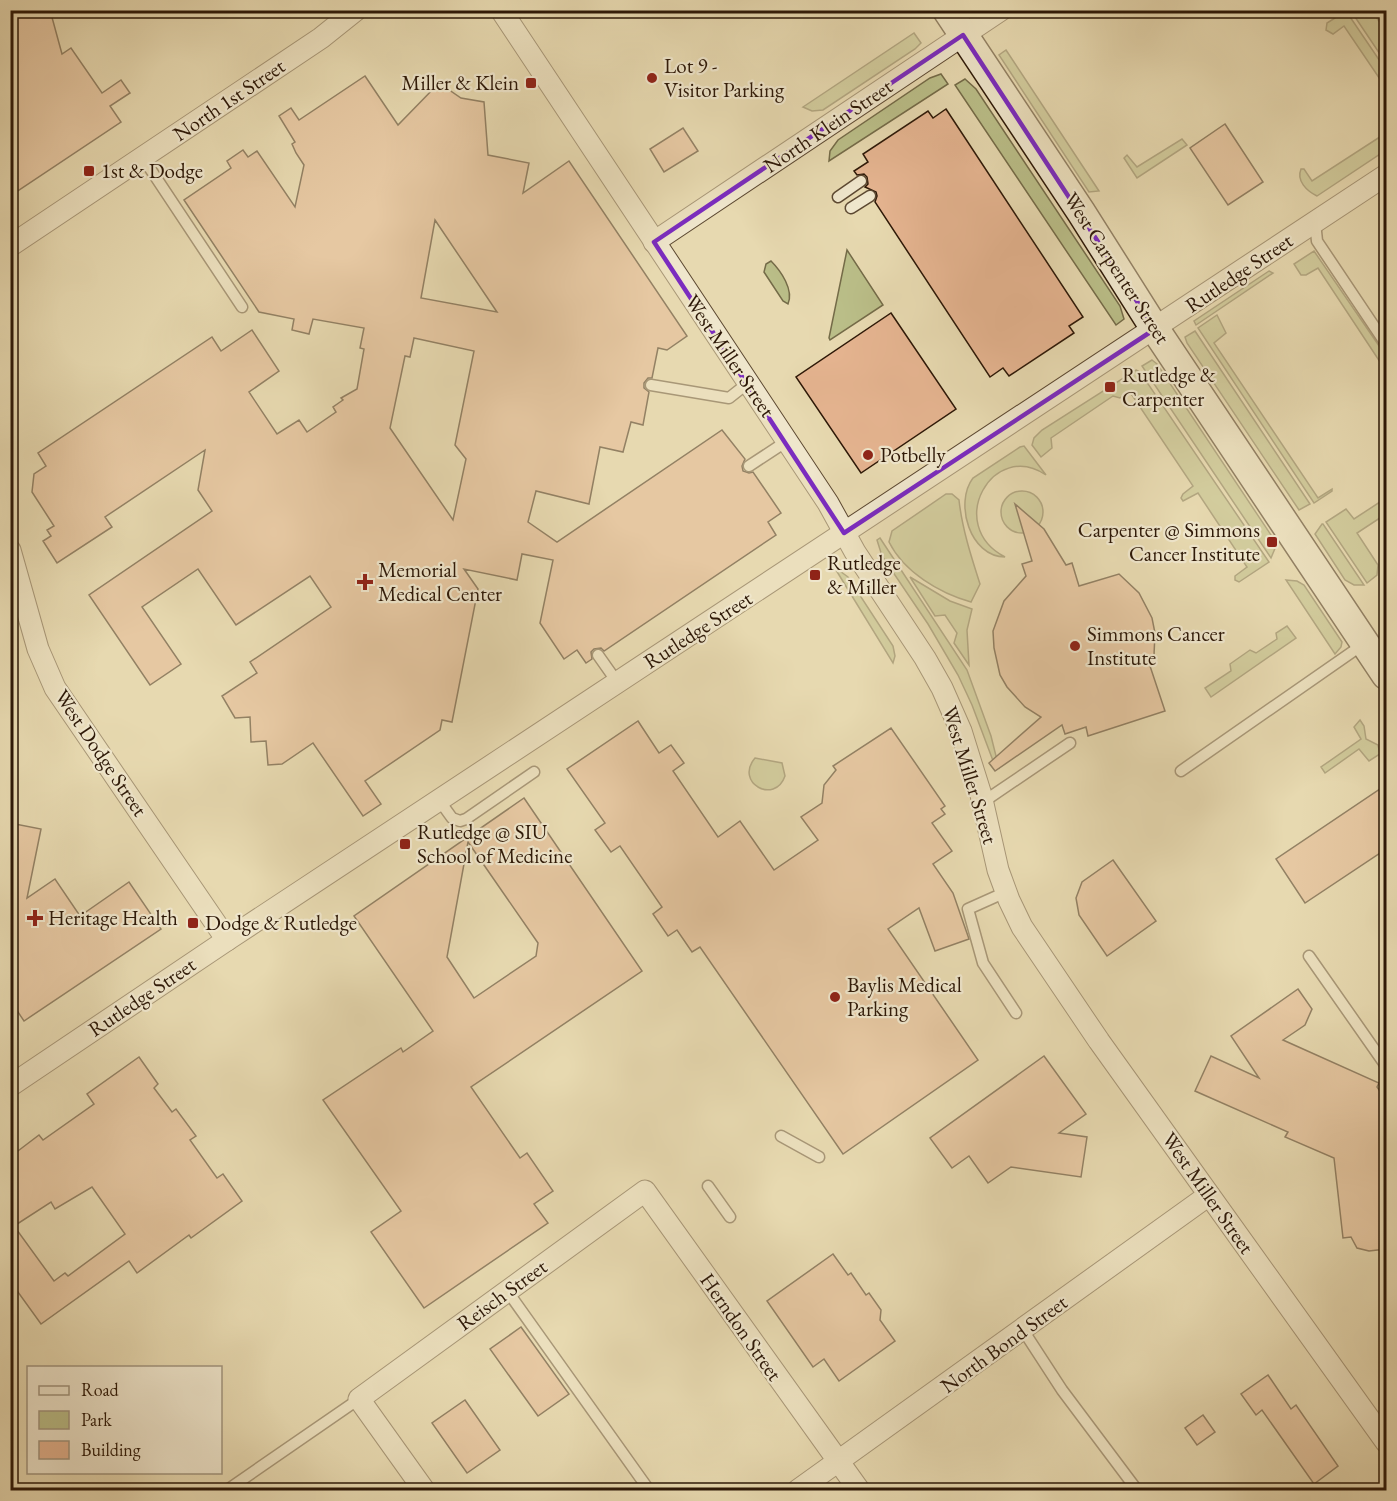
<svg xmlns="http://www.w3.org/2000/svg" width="1397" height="1501" viewBox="0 0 1397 1501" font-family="'EB Garamond',serif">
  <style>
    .green { fill: #babe88; stroke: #746b48; stroke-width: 1.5 }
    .building { fill: #e5b490; stroke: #2d1807; stroke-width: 1.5; fill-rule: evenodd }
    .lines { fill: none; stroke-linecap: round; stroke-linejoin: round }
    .lane-casing { stroke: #5c4831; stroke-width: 13 }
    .street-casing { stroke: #5c4831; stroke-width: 23 }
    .secondary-casing { stroke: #2d1807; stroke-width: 31 }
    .lane { stroke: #efe6cc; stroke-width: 10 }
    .street { stroke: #efe6cc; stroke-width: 21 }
    .secondary { stroke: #efe6cc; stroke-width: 28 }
    .marked { fill: none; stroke: #7b2cbf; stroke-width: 4.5; stroke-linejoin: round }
    .poi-dot { fill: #8f2418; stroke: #efe6cc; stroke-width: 2 }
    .labels { text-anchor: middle; stroke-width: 4.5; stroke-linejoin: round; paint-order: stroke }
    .poi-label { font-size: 21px; fill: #2d1807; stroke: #efe6cc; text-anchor: start }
    .street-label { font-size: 21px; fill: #2d1807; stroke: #efe6cc }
  </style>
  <rect width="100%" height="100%" fill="#e7d9b0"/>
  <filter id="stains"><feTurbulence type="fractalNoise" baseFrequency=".00333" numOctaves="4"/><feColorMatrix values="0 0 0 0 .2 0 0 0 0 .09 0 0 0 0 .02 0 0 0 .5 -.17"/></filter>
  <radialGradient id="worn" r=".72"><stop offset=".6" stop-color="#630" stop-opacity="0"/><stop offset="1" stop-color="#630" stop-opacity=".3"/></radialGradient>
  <!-- green -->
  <g class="green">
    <polygon points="1346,11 1386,70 1386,88 1344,26 1333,34 1326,30 1327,23"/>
    <polygon points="1351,11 1373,12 1386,32 1386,63"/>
    <polygon points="914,33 921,43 915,49 823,110 812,111 803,107"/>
    <polygon points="1006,50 1099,191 1089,192 999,55"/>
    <polygon points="941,74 948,84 829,161 830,151 838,140 930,78"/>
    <polygon points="965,79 976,89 1120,306 1124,319 1116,325 955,85"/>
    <path d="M1386 133V150L1317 196C1307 191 1296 181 1301 169H1304L1312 181Z"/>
    <polygon points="1182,139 1187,145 1137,178 1124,158 1127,155 1137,167"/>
    <polygon points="847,250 883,305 830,340 829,338"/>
    <polygon points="1314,251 1386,356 1386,371 1318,268 1306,275 1301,275 1294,264"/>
    <path d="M771 261C781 271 794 290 788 304L783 301 764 272 766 264Z"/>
    <polygon points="1269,271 1273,273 1196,325 1194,321"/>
    <polygon points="1217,315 1226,333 1214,343 1318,498 1332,489 1332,491 1314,503 1198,328"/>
    <polygon points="1195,331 1310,504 1299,510 1187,343 1185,337"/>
    <polygon points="1152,360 1157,364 1273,538 1276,546 1271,558 1142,366"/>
    <polygon points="1136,370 1140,372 1269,562 1239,582 1235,580 1235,576 1247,567 1198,493 1183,501 1181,498 1183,494 1193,486 1130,392 1120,398 1113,396 1051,438 1052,448 1041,457 1032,445 1034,438 1042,430"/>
    <path d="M1024 446 1046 475C993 439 944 525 1005 557 970 557 954 503 973 478L1020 447Z"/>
    <circle cx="1022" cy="512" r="21"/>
    <path d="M946 494H952L959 500C962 528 971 556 980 584L971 602C939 593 904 572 889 542L892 531Z"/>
    <polygon points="1386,498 1386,514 1357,533 1378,565 1377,575 1367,583 1326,522 1346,509 1354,519"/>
    <polygon points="1322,524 1323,524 1364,585 1354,585 1345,580 1315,534"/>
    <polygon points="880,538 967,670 991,736 999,768 995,766 972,705 958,675 928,624 882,556 877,540"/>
    <polygon points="837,569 848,577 893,646 895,656 893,663 836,570"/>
    <polygon points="910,577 950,601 972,609 967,630 969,665 954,643 957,633 945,615 935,616"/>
    <polygon points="1286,580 1297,581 1304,585 1342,642 1341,647 1335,654"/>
    <polygon points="1287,626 1296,638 1211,697 1205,688 1231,671 1230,664 1250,650 1256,653 1277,639 1276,633"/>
    <polygon points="1360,720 1364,726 1366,739 1378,745 1380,754 1369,761 1359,749 1325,773 1321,767 1361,739 1354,727"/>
    <path d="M755 758 782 763 785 776C775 805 734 783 755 758Z"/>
  </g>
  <!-- building -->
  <g class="building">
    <polygon points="10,10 50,10 62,54 71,48 102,93 121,80 130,93 110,106 121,122 10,196"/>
    <path d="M365 76 398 125 439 83 461 98 484 102 488 155 529 163 523 193 569 161 687 336 667 350 658 348 652 378H648L644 383V388L649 392 643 425 631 422 623 452 600 447 589 504 536 491 528 522 557 542 722 430 745 459 742 466 743 471 749 473 753 472 781 513 768 522 776 535 604 651 601 648 594 649 591 652 592 659 586 663 577 650 564 659 540 623 553 560 522 554 517 580 464 569 478 589 452 722 442 720 440 730 365 781 381 804 363 816 313 743 282 764 268 765 266 741 251 742 250 717 235 718 222 696 257 673 250 662 331 607 310 576 236 625 198 569 142 607 181 664 150 685 89 595 212 511 198 490 205 450 105 517 112 527 57 563 43 541 51 536 47 530 54 526 32 492 34 474 46 466 38 453 212 337 221 351 252 330 279 371 249 392 277 434 299 420 307 432 336 412 333 407 343 400 341 398 357 389 364 349 360 348 364 328 313 319 309 334 292 330 294 319 259 312 184 200 231 168 227 161 243 150 248 157 257 151 295 207 304 165 296 153 292 144 295 142 279 116 291 108 299 120ZM435 220 497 312 421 298ZM414 338 474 351 455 445 466 459 453 520 390 428 405 356 410 357Z"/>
    <polygon points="946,109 1083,317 1069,326 1074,333 1009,376 1003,368 990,377 875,202 877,196 876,192 865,187 868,184 867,177 864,174 857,175 854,171 868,162 863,154 928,111 933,118"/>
    <polygon points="1225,124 1263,182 1228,205 1190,148"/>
    <polygon points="683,128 698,151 664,172 650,149"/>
    <polygon points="891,313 956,409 861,473 796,377"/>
    <polygon points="1015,504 1044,529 1066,565 1072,563 1079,586 1119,574 1139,593 1152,618 1155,633 1154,655 1147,657 1165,711 1088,736 1086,727 1065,734 1062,725 995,771 989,763 1041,717 1025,707 1007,687 1000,675 994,648 993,631 1004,601 1026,576 1022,564 1032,561"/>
    <polygon points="638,721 659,753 671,745 684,763 673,771 718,837 740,821 774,870 818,840 801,817 822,803 824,785 836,770 833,766 891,728 945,806 941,809 945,814 932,823 952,851 933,864 953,893 969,939 935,951 919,908 888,929 978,1060 843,1154 700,947 692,952 677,930 668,936 653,914 662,907 620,846 611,852 595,830 605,823 567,769"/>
    <polygon points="1386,785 1386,849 1305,903 1276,859"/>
    <path d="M524 798 642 971 471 1087 520 1158 527 1153 553 1191 534 1204 548 1223 424 1308 371 1232 401 1211 323 1100 401 1048 403 1052 433 1031 354 916ZM468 842 538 943 536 956 474 998 447 957Z"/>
    <polygon points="10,823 41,829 27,898 55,879 80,916 129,882 161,929 24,1021 10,1000"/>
    <polygon points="1113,860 1156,921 1107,956 1079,915 1076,898 1082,882"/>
    <polygon points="1298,989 1312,1009 1305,1025 1283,1040 1379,1083 1377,1087 1386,1100 1386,1249 1369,1251 1357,1248 1351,1237 1343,1238 1334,1158 1285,1137 1288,1132 1195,1091 1211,1056 1259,1078 1231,1036"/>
    <polygon points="1044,1056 1086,1114 1059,1133 1087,1137 1081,1177 1011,1167 988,1183 969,1156 952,1168 930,1138"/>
    <path d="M139 1057 158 1084 154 1088 172 1112 176 1109 196 1136 190 1140 217 1178 223 1174 242 1201 191 1238 189 1235 137 1273 129 1261 41 1324 10 1281V1157L39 1135 43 1140 94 1104 87 1094ZM92 1187 125 1234 68 1276 65 1273 54 1281 14 1226 51 1202 55 1209Z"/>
    <polygon points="833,1254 848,1275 851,1273 866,1295 869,1293 881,1310 880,1320 895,1341 839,1381 824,1359 813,1367 767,1301"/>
    <polygon points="521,1327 569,1394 538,1416 490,1349"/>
    <polygon points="1268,1375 1291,1409 1296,1405 1338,1466 1314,1484 1262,1410 1256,1415 1241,1394"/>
    <polygon points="465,1400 500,1450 467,1473 432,1423"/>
    <polygon points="1203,1415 1215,1432 1197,1445 1185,1428"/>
  </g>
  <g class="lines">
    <!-- lane casing -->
    <g class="lane-casing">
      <g id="lane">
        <polyline points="143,158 242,307"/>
        <polyline points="838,197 861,181"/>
        <polyline points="851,208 870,196"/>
        <polyline points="1315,222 1317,241 1386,344"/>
        <polyline points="651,385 729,398 748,383"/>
        <polyline points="749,466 787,441"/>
        <polyline points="598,655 617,682"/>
        <polyline points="1181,771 1365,643"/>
        <polyline points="439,800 452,818 460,821 466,819 534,772"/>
        <polyline points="983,802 1070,743"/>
        <polyline points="1006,892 968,909 983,963 1016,1013"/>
        <polyline points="1309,956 1386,1066"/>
        <polyline points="781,1136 819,1157"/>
        <polyline points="708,1186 730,1217"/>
        <polyline points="508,1292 649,1490"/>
        <polyline points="1023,1330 1062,1390 1137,1490"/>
        <polyline points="229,1490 230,1488 359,1399"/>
      </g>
    </g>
    <!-- street casing -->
    <g class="street-casing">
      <g id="street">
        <polyline points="501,10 828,503 855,552 925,658 942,688 961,731 981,795 998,870 1009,900 1022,927 1099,1041 1386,1442"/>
        <polyline points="654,242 1001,10"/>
        <polyline points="10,246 321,38 356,10"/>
        <polyline points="10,550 38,649 55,688 227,940"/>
        <polyline points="10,1086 227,940 1386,175"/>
        <polyline points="424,1490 359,1399 645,1191 859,1490"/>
        <polyline points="798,1490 1209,1195"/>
      </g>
    </g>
    <!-- secondary casing -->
    <g class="secondary-casing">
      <polyline id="secondary" points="947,10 1081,212 1155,329 1386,675"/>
    </g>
    <!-- lane -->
    <use href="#lane" class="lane"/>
    <!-- street -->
    <use href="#street" class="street"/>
    <!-- secondary -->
    <use href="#secondary" class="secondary"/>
  </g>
  <!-- marked area -->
  <path d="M0 0H1397V1501H0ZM963 35 1155 329 844 533 654 242Z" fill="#e7d9b0" fill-opacity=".55" fill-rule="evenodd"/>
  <path class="marked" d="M963 35 1155 329 844 533 654 242Z"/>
  <!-- markers -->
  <g class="poi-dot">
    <circle cx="652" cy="78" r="6"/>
    <rect x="525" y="77" width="12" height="12" rx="3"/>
    <rect x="83" y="165" width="12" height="12" rx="3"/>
    <rect x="1104" y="381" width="12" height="12" rx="3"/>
    <circle cx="868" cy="455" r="6"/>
    <rect x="1266" y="536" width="12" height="12" rx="3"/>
    <rect x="809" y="569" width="12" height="12" rx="3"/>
    <path d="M362 573h6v6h6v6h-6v6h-6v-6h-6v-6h6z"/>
    <circle cx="1075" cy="646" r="6"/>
    <rect x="399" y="838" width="12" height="12" rx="3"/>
    <path d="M32 909h6v6h6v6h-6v6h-6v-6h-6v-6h6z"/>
    <rect x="187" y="917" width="12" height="12" rx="3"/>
    <circle cx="835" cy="997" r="6"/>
  </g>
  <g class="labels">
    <!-- poi labels -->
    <g class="poi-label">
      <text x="664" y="73">Lot 9 -<tspan x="664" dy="24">Visitor Parking</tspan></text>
      <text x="519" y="90" text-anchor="end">Miller &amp; Klein</text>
      <text x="101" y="178">1st &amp; Dodge</text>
      <text x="1122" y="382">Rutledge &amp;<tspan x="1122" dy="24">Carpenter</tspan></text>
      <text x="880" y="462">Potbelly</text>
      <text x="1260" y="537" text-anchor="end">Carpenter @ Simmons<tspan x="1260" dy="24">Cancer Institute</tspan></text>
      <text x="827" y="570">Rutledge<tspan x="827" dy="24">&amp; Miller</tspan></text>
      <text x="378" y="577">Memorial<tspan x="378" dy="24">Medical Center</tspan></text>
      <text x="1087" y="641">Simmons Cancer<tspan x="1087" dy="24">Institute</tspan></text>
      <text x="417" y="839">Rutledge @ SIU<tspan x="417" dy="24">School of Medicine</tspan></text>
      <text x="48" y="925">Heritage Health</text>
      <text x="205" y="930">Dodge &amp; Rutledge</text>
      <text x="847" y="992">Baylis Medical<tspan x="847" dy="24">Parking</tspan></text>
    </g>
    <!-- street labels -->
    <g class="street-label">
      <text transform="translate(229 100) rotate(-34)" y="7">North 1st Street</text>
      <text transform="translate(828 126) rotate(-34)" y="7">North Klein Street</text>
      <text transform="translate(1117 268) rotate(57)" y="7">West Carpenter Street</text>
      <text transform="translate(1239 273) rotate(-34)" y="7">Rutledge Street</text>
      <text transform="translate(730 356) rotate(56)" y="7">West Miller Street</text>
      <text transform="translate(698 630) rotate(-33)" y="7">Rutledge Street</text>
      <text transform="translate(101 753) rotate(56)" y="7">West Dodge Street</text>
      <text transform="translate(970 775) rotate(73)" y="7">West Miller Street</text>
      <text transform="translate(142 997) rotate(-34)" y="7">Rutledge Street</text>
      <text transform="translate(1208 1193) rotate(55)" y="7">West Miller Street</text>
      <text transform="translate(502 1295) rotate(-36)" y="7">Reisch Street</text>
      <text transform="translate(741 1327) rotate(55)" y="7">Herndon Street</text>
      <text transform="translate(1004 1344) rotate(-36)" y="7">North Bond Street</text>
    </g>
  </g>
  <!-- margin -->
  <rect width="1397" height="1501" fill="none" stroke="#e7d9b0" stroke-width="36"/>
  <rect x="12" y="12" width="1373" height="1477" fill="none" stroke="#2d1807" stroke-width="3"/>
  <rect x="18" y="18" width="1361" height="1465" fill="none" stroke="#2d1807" stroke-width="1.5"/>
  <!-- legend -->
  <rect x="27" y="1366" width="195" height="108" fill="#efe6cc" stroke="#a1947d" stroke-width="1.5"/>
  <rect x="39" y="1386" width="30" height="9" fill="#efe6cc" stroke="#a1947d" stroke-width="1.5"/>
  <text x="81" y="1396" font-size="18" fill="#2d1807">Road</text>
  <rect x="39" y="1411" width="30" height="18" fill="#babe88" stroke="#a1947d" stroke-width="1.5"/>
  <text x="81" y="1426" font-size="18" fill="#2d1807">Park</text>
  <rect x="39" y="1441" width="30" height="18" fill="#e5b490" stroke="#a1947d" stroke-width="1.5"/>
  <text x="81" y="1456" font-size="18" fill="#2d1807">Building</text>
  <rect width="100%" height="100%" filter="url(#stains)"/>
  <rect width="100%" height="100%" fill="url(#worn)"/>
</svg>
